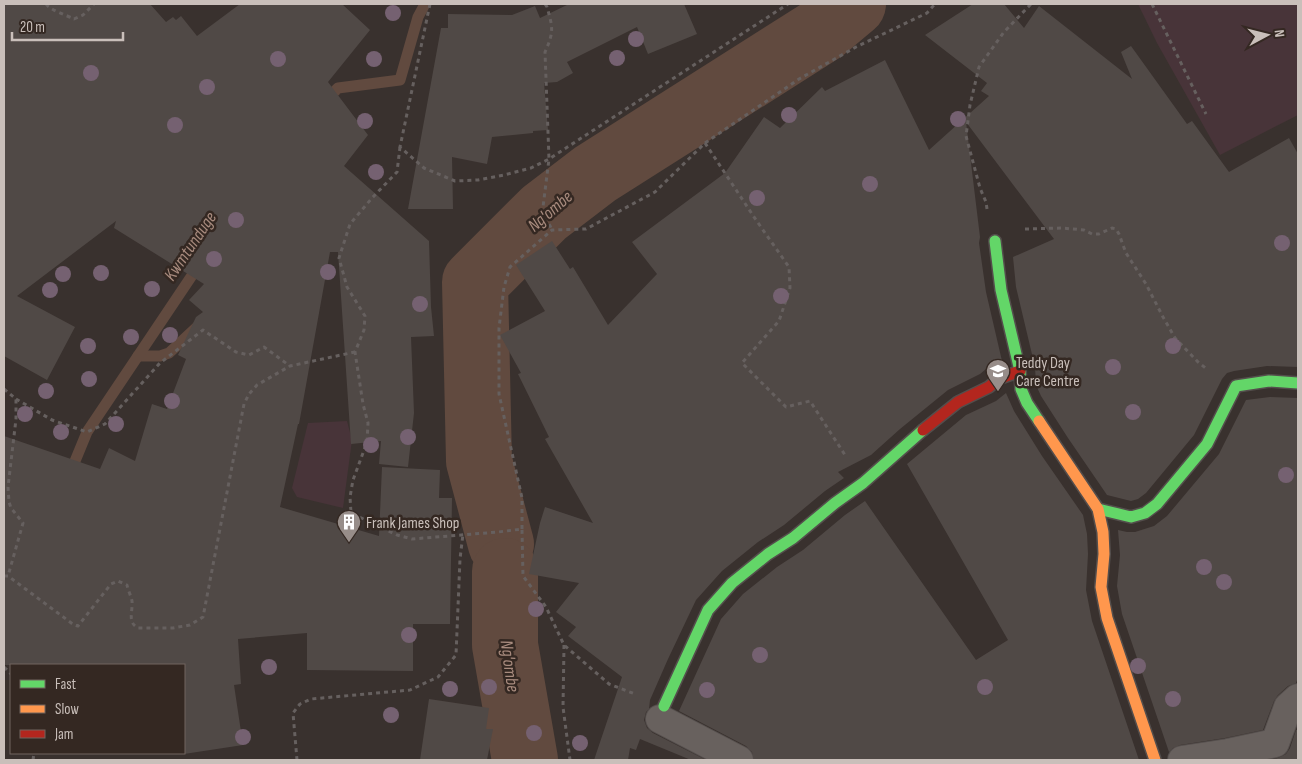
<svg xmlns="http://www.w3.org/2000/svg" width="1302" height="764" viewBox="0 0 1302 764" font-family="'Sofia Sans Condensed',sans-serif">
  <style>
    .green { fill: #483439 }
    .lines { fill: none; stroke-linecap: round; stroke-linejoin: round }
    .stream { stroke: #614a3f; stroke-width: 11 }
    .river { stroke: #614a3f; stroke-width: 66 }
    .building { fill: #504946 }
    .street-casing { stroke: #544e4c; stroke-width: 30 }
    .fast-casing { stroke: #544e4c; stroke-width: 14 }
    .slow-casing { stroke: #544e4c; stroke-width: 14 }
    .jam-casing { stroke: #544e4c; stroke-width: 14 }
    .path { stroke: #66605f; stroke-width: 3; stroke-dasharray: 4 4; stroke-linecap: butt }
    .street { stroke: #68615e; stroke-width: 28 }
    .fast { stroke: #63d668; stroke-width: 11 }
    .slow { stroke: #ff974d; stroke-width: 11 }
    .jam { stroke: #b3261e; stroke-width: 11 }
    .tree { fill: #756171 }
    .labels { text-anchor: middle; stroke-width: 5; stroke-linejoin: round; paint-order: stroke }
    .poi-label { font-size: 16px; fill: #c9bfba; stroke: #342822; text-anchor: start }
    .water-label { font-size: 18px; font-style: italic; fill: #a88b7e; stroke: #342822 }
  </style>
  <rect width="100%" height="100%" fill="#39312e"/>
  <!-- green -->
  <g class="green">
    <polygon points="1138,4 1298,4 1298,115 1220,155 1157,43"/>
    <polygon points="347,421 352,440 343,508 297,497 292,488 308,423"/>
  </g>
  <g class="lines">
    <!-- stream -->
    <g class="stream">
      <polyline points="324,102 338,88 400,80 418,17 425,4"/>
      <polyline points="138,356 160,356 169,353 197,327"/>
      <polyline points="68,473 73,466 87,432 199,265"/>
    </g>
    <!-- river -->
    <g class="river">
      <polyline points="501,544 479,461 475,282 544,213 595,174 822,30 853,4"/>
      <polyline points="505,571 505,645 525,760"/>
    </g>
  </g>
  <!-- building -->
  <g class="building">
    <polygon points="4,4 150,4 166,22 173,17 176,20 181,16 197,36 240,4 342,4 370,30 328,82 368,135 344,166 429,241 431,307 434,336 411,337 414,413 408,467 379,464 381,441 351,444 338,252 330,252 299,424 298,424 280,507 379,536 382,467 440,470 439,498 452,498 450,624 413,624 413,671 307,670 307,633 238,639 241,684 234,685 243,745 184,754 184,665 4,665 4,436 100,469 109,448 135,461 152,404 167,409 186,359 178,355 196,317 203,312 189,300 204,284 114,228 116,221 17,296 75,327 47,380 4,356"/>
    <polygon points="569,4 684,4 697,34 648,54 637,27 567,62 573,73 557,82 544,83 548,130 533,131 533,133 492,137 487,164 452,157 453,209 408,209 441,28 448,28 448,14 512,15 535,6 540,18"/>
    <polygon points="973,4 1004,4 1024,28 1039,6 1132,79 1121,52 1131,46 1187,124 1192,121 1229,172 1289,138 1298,154 1298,367 1267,366 1234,371 1227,373 1222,379 1194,435 1146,493 1138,499 1131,501 1107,495 1068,438 1041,396 1036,385 1035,367 1016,287 1013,257 1054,239 966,122 980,237 979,243 986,292 1002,361 992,364 980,374 948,390 900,429 871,455 838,472 844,478 825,491 784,525 758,542 722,571 696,600 668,659 650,700 649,709 646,712 644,720 647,728 653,733 706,760 691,760 640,739 636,750 630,748 628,760 594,760 622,677 568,636 576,627 556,612 579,583 529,574 540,523 545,507 593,523 545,439 549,437 518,374 521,373 500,335 545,311 516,265 552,241 570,269 573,267 608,325 657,274 632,242 725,173 764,117 780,128 822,87 825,91 885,60 929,150 989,96 981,91 987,83 925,35"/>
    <polygon points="1006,393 1014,411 1042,456 1083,515 1087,534 1088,554 1086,590 1092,621 1139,760 754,760 752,752 746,746 679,711 721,619 743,594 777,567 803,550 845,515 865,501 976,660 1008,640 907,464 966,415 996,401"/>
    <polygon points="1270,397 1298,398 1298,677 1296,683 1288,686 1278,695 1274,701 1263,730 1225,738 1180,745 1173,748 1169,752 1122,614 1117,586 1120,555 1118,530 1127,532 1135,532 1154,526 1167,516 1219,454 1246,400"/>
    <polygon points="429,699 489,708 486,729 493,729 487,760 420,760"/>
    <polygon points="1296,730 1298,730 1298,760 1269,760 1278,758 1286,754 1290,748"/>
  </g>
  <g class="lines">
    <!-- street casing -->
    <g class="street-casing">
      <g id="street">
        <polyline points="660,719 739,760"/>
        <polyline points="1182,760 1228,753 1275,743 1288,707 1298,698"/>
      </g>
    </g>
    <!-- fast casing -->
    <g class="fast-casing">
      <g id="fast">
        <polyline points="995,241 1001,290 1020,371 1021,389 1027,403 1039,421"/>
        <polyline points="1098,509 1131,517 1145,513 1157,504 1207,444 1236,386 1269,381 1298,383"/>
        <polyline points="664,706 708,610 732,583 768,554 793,538 835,503 863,483 923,430"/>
      </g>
    </g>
    <!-- slow casing -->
    <g class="slow-casing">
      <polyline id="slow" points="1039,421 1098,509 1103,532 1104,554 1101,587 1107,618 1155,760"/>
    </g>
    <!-- jam casing -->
    <g class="jam-casing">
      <polyline id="jam" points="923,430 958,402 989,387 998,379 1020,371"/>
    </g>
    <!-- path -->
    <g class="path">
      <path d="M46 4C50 10 66 15 74 19L83 15 94 4"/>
      <polyline points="430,4 400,147 424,168 455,181 478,180 504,175 531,168 549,159 788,4"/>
      <path d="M545 4 547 7C553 28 554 32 545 52L549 159 543 207 544 213 552 230"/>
      <polyline points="1152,4 1206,114"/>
      <polyline points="705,143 756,220 789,267 790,288 779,321 742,363 786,407 810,401 845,455"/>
      <polyline points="400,147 397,172 372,198 350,224 339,258 347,287 365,316 364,330 355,352 363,404 368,423 367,442 353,480 350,497 351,513 397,535 412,539 498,532 522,529 523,576 546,607 564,645 609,684 635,694"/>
      <polyline points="987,209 986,202 980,188 966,136 970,105 979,67 1004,32 1031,4"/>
      <polyline points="1025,229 1062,228 1084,230 1092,234 1099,234 1112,228 1116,229 1119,234 1126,253 1146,284 1163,317 1175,338 1198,362 1208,370"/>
      <polyline points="4,389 16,399 16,419 8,487 9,502 11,508 23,523 8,576"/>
      <polyline points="16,399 52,420 87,432 105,424 160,363 203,330 236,352 249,355 264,347 290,366"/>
      <polyline points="522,529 522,498 499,394 499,328 504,287 510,267 552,230 586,229 655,192 705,143 799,79 856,47 927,13 935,4"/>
      <path d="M4 576H8L74 625 78 626 111 584 118 581 127 585C128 590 131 596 132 601 133 612 127 622 138 628H173L190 625 203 617 244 404 249 394 257 385 290 366 355 352"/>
      <polyline points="564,645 563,707 570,760"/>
      <polyline points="4,667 11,674"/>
      <polyline points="33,760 34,753"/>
      <polyline points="297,760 293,713 300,704 311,699 410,690 438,677 456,655 460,559 463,534"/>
    </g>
    <!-- street -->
    <use href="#street" class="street"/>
    <!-- fast -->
    <use href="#fast" class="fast"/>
    <!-- slow -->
    <use href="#slow" class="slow"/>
    <!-- jam -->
    <use href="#jam" class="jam"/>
  </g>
  <!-- trees -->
  <g class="tree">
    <circle cx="393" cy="13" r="8"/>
    <circle cx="636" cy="39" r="8"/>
    <circle cx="617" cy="58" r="8"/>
    <circle cx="278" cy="59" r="8"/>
    <circle cx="374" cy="59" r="8"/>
    <circle cx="91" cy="73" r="8"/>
    <circle cx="207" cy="87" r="8"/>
    <circle cx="789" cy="115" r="8"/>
    <circle cx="958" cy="119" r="8"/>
    <circle cx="365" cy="121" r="8"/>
    <circle cx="175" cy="125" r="8"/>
    <circle cx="376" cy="172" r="8"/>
    <circle cx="870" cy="184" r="8"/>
    <circle cx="757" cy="198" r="8"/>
    <circle cx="236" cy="220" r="8"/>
    <circle cx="1282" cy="243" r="8"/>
    <circle cx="214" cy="259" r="8"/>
    <circle cx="328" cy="272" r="8"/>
    <circle cx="101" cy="273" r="8"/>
    <circle cx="63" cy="274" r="8"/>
    <circle cx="152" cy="289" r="8"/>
    <circle cx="50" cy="290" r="8"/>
    <circle cx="781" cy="296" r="8"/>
    <circle cx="420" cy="304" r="8"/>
    <circle cx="170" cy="335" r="8"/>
    <circle cx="131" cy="337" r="8"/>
    <circle cx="88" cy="346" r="8"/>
    <circle cx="1173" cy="346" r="8"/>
    <circle cx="1113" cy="367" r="8"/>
    <circle cx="89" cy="379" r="8"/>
    <circle cx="46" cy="391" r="8"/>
    <circle cx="172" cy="401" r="8"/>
    <circle cx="1133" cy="412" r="8"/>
    <circle cx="25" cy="414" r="8"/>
    <circle cx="116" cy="424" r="8"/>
    <circle cx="61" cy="432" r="8"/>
    <circle cx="408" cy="437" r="8"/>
    <circle cx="371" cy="445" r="8"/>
    <circle cx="1286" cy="475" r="8"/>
    <circle cx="1204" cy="567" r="8"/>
    <circle cx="1224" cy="582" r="8"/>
    <circle cx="536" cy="609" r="8"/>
    <circle cx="409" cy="635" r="8"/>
    <circle cx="760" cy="655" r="8"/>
    <circle cx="1138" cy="666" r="8"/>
    <circle cx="269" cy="667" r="8"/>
    <circle cx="489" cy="687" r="8"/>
    <circle cx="985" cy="687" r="8"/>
    <circle cx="450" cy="689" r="8"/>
    <circle cx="707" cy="690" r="8"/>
    <circle cx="1173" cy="699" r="8"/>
    <circle cx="391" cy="715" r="8"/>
    <circle cx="534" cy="733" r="8"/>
    <circle cx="243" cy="737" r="8"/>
    <circle cx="580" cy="743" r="8"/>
  </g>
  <!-- icons -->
  <defs>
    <g id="school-pin" transform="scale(1.25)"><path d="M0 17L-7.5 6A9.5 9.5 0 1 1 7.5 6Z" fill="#978d89" stroke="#342822"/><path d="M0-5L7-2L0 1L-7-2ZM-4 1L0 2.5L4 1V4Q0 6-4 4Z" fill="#fff"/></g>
    <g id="building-pin" transform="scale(1.25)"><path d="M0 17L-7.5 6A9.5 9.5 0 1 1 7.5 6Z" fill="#978d89" stroke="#342822"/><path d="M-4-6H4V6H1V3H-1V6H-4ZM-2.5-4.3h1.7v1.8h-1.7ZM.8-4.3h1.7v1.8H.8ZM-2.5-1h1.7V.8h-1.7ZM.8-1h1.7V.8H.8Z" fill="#fff"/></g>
  </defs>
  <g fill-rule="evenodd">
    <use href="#school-pin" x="998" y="371"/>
    <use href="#building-pin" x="349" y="522"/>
  </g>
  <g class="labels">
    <!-- poi labels -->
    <g class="poi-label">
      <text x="1016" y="368">Teddy Day<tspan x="1016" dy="18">Care Centre</tspan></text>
      <text x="366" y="528">Frank James Shop</text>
    </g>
    <!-- water labels -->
    <g class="water-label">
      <text transform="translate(550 211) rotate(-41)" y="6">Ng'ombe</text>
      <text transform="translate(190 246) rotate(-56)" y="6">Kwmtunduge</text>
      <text transform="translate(510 666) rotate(82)" y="6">Ng'ombe</text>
    </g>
  </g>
  <!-- border -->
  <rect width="1302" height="764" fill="none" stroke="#c9bfba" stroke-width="10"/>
  <!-- legend -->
  <rect x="10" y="664" width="175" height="90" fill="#342822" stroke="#70645f"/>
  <rect x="20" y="680" width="25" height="8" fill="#63d668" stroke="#70645f"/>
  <text x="55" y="689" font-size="15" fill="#c9bfba">Fast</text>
  <rect x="20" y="705" width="25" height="8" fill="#ff974d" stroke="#70645f"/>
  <text x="55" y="714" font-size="15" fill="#c9bfba">Slow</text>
  <rect x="20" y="730" width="25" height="8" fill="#b3261e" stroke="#70645f"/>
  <text x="55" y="739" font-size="15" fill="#c9bfba">Jam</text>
  <!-- north arrow -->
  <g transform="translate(1267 35) rotate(83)" stroke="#342822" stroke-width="4" paint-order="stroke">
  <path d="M0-4L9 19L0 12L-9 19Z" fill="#c9bfba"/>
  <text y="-8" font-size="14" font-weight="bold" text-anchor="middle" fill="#c9bfba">N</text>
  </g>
  <!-- scale -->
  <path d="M12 32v8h111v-8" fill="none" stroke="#c9bfba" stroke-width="2.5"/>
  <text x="20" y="32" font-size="15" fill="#c9bfba" stroke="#342822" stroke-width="4" paint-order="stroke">20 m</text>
</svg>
